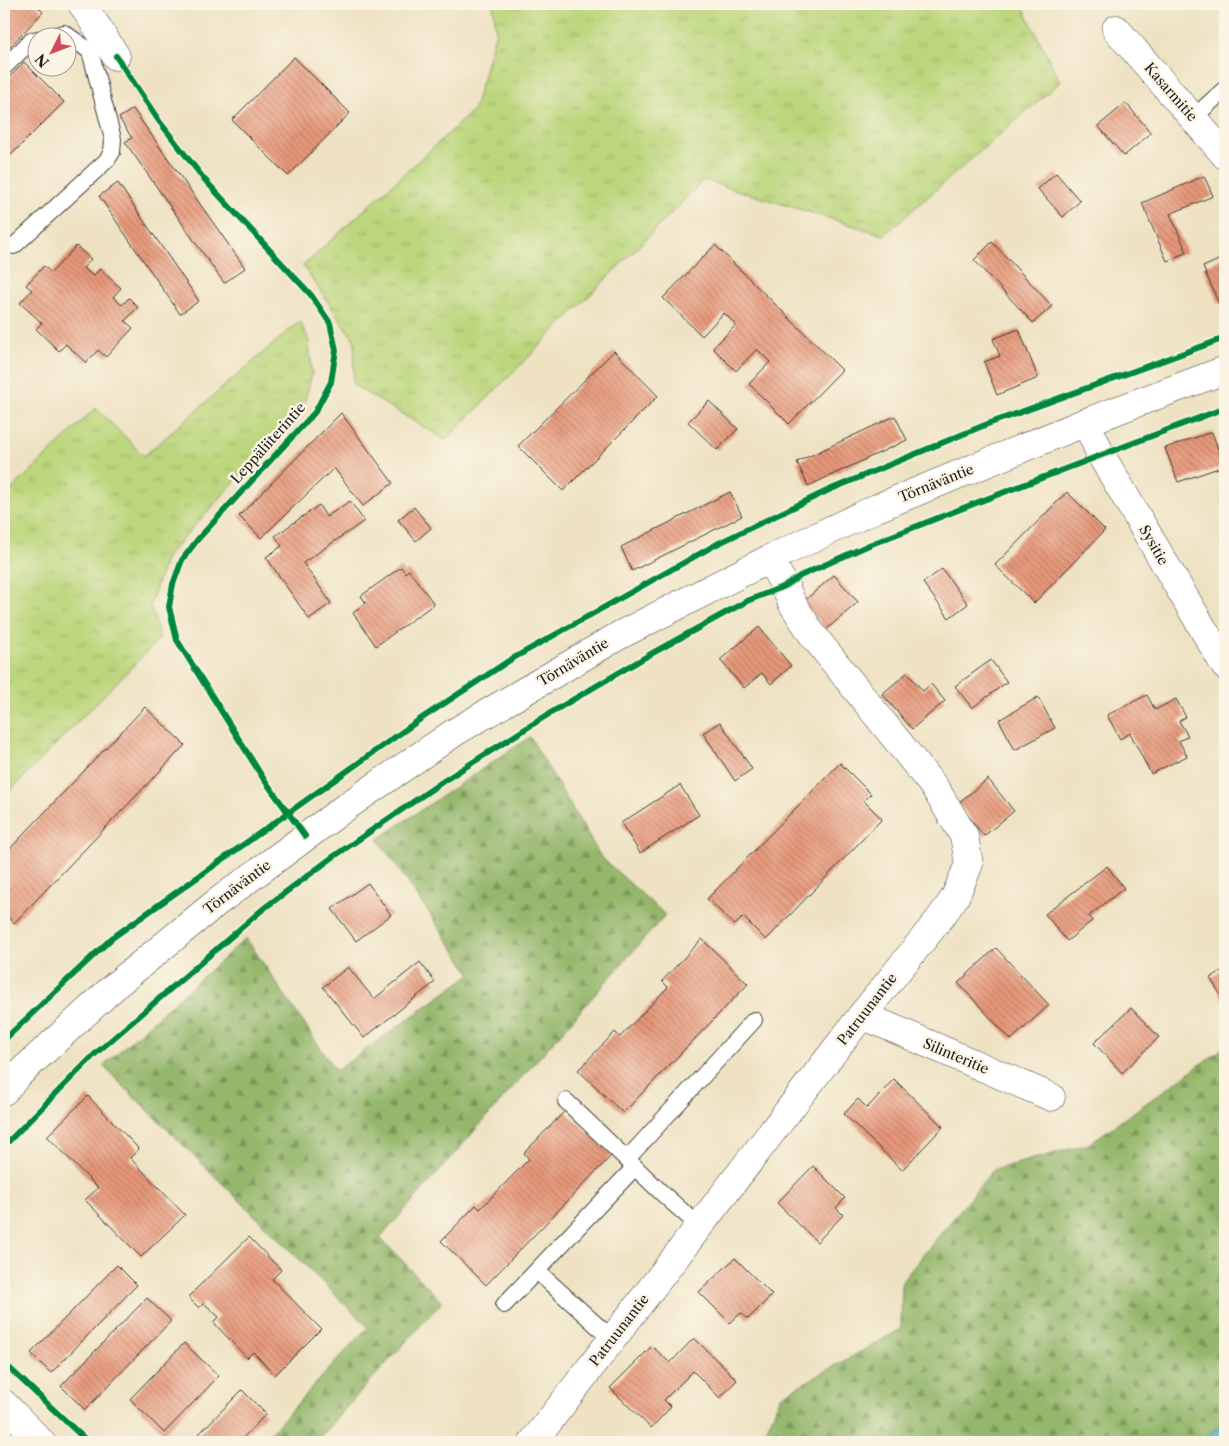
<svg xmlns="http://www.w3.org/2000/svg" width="1229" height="1446" viewBox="0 0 1229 1446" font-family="'Libre Caslon Text',serif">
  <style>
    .grass { fill: url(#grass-tufts); stroke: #6c794c }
    .forest { fill: url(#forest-firs); stroke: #586a44 }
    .water { fill: url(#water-waves); stroke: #356b72 }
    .building { fill: url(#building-back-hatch) }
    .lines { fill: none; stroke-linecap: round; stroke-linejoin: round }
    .service-casing { stroke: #3c3a35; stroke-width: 18 }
    .minor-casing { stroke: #3c3a35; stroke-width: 29 }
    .tertiary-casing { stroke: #3c3a35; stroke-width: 29 }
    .primary-casing { stroke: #3c3a35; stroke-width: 29 }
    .service { stroke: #fff; stroke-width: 16 }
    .minor { stroke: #fff; stroke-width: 28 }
    .tertiary { stroke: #fff; stroke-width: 28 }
    .primary { stroke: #fff; stroke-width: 28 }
    .cycleway-casing { stroke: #fcf5e5; stroke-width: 9 }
    .cycleway { stroke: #00873e; stroke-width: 6 }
    .labels { text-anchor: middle; stroke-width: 5; stroke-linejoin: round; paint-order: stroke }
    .street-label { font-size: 14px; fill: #1c1c1c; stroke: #fcf5e5 }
  </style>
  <defs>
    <pattern id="grass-tufts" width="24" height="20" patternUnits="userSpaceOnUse" patternTransform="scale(1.25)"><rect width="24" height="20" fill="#bbd67c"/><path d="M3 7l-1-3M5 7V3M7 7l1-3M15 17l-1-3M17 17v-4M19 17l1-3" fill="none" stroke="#a0b76b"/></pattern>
    <pattern id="forest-firs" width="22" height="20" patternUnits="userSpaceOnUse" patternTransform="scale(1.25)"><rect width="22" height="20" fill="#94b76c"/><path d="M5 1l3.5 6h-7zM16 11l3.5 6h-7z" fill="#789458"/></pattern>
    <pattern id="water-waves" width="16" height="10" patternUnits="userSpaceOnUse" patternTransform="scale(1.25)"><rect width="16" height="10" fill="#4ebac9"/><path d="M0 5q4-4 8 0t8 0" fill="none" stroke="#449fac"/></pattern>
    <pattern id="building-back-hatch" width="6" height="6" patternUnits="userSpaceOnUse" patternTransform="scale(1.25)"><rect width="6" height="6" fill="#e7987a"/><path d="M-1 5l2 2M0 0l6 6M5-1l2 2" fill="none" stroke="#ba7b63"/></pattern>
  </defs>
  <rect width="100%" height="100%" fill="#fcf5e5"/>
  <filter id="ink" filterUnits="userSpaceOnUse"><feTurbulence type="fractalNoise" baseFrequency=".02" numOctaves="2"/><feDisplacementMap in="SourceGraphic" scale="10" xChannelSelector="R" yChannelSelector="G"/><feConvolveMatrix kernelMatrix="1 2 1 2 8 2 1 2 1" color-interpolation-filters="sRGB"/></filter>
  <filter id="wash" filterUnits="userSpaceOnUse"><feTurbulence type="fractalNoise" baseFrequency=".0096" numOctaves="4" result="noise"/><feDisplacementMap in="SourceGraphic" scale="20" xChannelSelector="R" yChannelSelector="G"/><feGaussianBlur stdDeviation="1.12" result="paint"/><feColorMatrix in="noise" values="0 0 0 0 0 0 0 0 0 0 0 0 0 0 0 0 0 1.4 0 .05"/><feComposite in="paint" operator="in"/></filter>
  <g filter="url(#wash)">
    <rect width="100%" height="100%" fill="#eee2c3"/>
    <!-- grass -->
    <g class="grass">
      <polygon points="493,4 1026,4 1023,7 1060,82 884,235 704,180 446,440 353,385 355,341 303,266 474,110 496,31"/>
      <polygon points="300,321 309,341 312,374 303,407 166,557 150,605 160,638 4,797 4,497 96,408 144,456"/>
    </g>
    <!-- forest -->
    <g class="forest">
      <polygon points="530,737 601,857 665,915 380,1238 442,1302 315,1442 262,1442 368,1327 103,1066 246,938 336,1071 471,974 378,839"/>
      <polygon points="1225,1047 1225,1422 1198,1442 761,1442 781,1396 901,1329 902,1281 993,1170 1089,1144"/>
    </g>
    <!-- water -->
    <polygon class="water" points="1225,1422 1225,1442 1198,1442"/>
    <g id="blocks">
      <!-- building -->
      <g class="building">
        <polygon points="10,4 35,4 43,12 4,53 4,10"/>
        <polygon points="294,57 350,113 288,176 232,120"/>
        <polygon points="24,62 64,102 4,162 4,83"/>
        <polygon points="1126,103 1151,133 1124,156 1098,126"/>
        <polygon points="133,109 245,268 224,283 125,142 132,138 119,118"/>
        <polygon points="1056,173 1080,201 1063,217 1038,189"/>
        <polygon points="1204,176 1213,196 1170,214 1187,252 1167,261 1142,203"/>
        <polygon points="118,183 199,301 180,314 99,196"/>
        <polygon points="992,242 1052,306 1033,323 974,260"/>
        <polygon points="715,245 842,370 789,424 749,384 770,362 757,349 736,371 713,348 736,325 724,313 702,336 663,298"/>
        <polygon points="76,246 91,259 83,268 93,276 100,269 121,288 113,297 122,305 129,298 138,307 125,321 133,328 106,357 98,350 86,363 66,344 59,351 36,329 42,323 20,303 32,290 26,285 44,266 51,273"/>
        <polygon points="1225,257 1225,301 1219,304 1203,267"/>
        <polygon points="1019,329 1038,378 997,395 984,362 1000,356 993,339"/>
        <polygon points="614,351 658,396 563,491 518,446"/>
        <polygon points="709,401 738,429 717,450 688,422"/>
        <polygon points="341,413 393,483 363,506 334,468 261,538 239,516"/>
        <polygon points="895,416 907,440 808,486 797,462"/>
        <polygon points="1212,432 1224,466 1178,482 1165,448"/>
        <polygon points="730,492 742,516 632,571 621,547"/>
        <polygon points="1067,492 1105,530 1034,603 995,565"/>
        <polygon points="350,501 364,521 303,563 331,603 309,619 266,557 282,546 275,536 319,505 326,517"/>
        <polygon points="414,507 431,528 416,541 398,520"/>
        <polygon points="401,567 405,573 409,570 434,604 376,646 353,613 366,603 361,596"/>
        <polygon points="942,569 968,604 949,618 923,583"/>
        <polygon points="834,575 858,602 826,630 803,602"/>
        <polygon points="759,627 791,666 771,684 762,673 744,688 720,660"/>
        <polygon points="991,660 1007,682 972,708 955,686"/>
        <polygon points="907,673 923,691 931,684 945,701 912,729 882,694"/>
        <polygon points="1147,695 1155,710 1176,699 1186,717 1179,721 1188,736 1179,741 1187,756 1151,774 1130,733 1120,739 1107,715"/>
        <polygon points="1038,697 1055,728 1015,750 999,720"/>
        <polygon points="145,707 185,745 14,923 4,913 4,855"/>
        <polygon points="720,722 752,769 735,781 703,733"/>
        <polygon points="840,763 871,794 864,801 882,819 766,940 743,917 735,925 707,899"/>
        <polygon points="988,779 1014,811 984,836 958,803"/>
        <polygon points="680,785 699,815 640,853 621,823"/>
        <polygon points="1107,866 1124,888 1089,916 1093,920 1067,941 1045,914"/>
        <polygon points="368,883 391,915 356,941 332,909"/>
        <polygon points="702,939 748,984 623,1113 578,1070 615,1032 620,1037 668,987 662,981"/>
        <polygon points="996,948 1049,1005 1011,1040 958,983"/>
        <polygon points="420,962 435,982 364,1038 323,987 348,967 374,999"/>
        <polygon points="1225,969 1225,1002 1210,978"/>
        <polygon points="1131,1008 1159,1037 1122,1073 1094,1043"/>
        <polygon points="894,1079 943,1127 902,1170 844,1114 858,1099 867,1108"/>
        <polygon points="88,1096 139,1149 130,1158 185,1215 141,1257 85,1200 98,1188 47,1136"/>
        <polygon points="565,1111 612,1155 486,1285 441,1241 476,1205 480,1209 529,1159 524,1153"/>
        <polygon points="813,1166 845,1198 836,1208 843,1215 817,1242 777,1203"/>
        <polygon points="249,1237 281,1270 272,1279 321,1329 275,1375 253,1352 247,1358 213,1322 219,1317 204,1303 199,1308 188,1297"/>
        <polygon points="735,1258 772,1295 748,1319 741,1313 730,1323 699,1292"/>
        <polygon points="117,1265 137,1285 51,1373 31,1353"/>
        <polygon points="147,1298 171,1321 85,1410 61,1386"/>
        <polygon points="694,1338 737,1380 720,1398 693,1371 664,1400 671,1407 651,1428 610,1388 652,1346 670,1363"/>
        <polygon points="184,1343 219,1376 164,1433 130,1399"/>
        <polygon points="242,1390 266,1414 239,1442 191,1442"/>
      </g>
    </g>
  </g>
  <g filter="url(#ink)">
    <use href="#blocks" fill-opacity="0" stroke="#3c3a35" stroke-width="1"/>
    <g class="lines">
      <!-- service casing -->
      <g class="service-casing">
        <g id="service">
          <polyline points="4,67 31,41 38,39"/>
          <polyline points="1193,118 1225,89"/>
          <polyline points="14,246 107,160 112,152 113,139 90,51 64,33 44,38"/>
          <polyline points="566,1101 664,1195 699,1226"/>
          <polyline points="627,1159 754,1020"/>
          <polyline points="537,1271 612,1339"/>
          <polyline points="504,1305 635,1167"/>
        </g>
      </g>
      <!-- minor casing -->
      <g class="minor-casing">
        <g id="minor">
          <polyline points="82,4 116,56"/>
          <polyline points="1116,29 1225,155"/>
          <polyline points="1086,422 1101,455 1225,666"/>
          <polyline points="862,1015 1051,1097"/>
          <polyline points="533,1442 862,1015 941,917 955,897 969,864 964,836 935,788 812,634 792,603 785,586 769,559"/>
        </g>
      </g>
      <!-- tertiary casing -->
      <g class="tertiary-casing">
        <polyline id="tertiary" points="4,1404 41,1442"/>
      </g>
      <!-- primary casing -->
      <g class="primary-casing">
        <polyline id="primary" points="4,1091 19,1074 117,984 216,903 350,804 455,732 620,635 769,559 877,508 1086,422 1225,370"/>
      </g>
      <!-- service -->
      <use href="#service" class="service"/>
      <!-- minor -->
      <use href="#minor" class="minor"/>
      <!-- tertiary -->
      <use href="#tertiary" class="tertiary"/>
      <!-- primary -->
      <use href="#primary" class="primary"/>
      <!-- cycleway casing -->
      <g class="cycleway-casing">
        <g id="cycleway">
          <polyline points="116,56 159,121 204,179 311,295 330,323 336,350 331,382 315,412 198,539 182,560 173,584 169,607 177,640 263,778 305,836"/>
          <polyline points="4,1040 112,938 419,720 510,660 717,544 829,490 985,425 1225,338"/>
          <polyline points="4,1146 95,1054 263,909 333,857 442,782 552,712 649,655 747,601 785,586 800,576 869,545 981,501 1225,408"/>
          <polyline points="4,1363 88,1442"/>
        </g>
      </g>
      <!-- cycleway -->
      <use href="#cycleway" class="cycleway"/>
    </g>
  </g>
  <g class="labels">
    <!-- street labels -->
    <g class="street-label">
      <text transform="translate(1171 92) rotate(49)" y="5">Kasarmitie</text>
      <text transform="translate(268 443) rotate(-48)" y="5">Leppäliiterintie</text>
      <text transform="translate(936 483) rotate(-22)" y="5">Törnäväntie</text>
      <text transform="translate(1154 545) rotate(60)" y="5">Sysitie</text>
      <text transform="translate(573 662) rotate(-31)" y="5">Törnäväntie</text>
      <text transform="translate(237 887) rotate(-37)" y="5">Törnäväntie</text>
      <text transform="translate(867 1009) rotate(-52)" y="5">Patruunantie</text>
      <text transform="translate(956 1056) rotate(23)" y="5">Silinteritie</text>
      <text transform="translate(619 1330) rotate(-52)" y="5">Patruunantie</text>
    </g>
  </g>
  <!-- margin -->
  <rect width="1229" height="1446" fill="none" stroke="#fcf5e5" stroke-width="20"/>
  <!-- north arrow -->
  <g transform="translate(52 52) rotate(228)"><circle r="24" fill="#fcf5e5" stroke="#a29e95"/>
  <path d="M0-4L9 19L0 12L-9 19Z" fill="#d1495b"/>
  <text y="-8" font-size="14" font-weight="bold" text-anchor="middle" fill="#1c1c1c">N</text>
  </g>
</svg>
